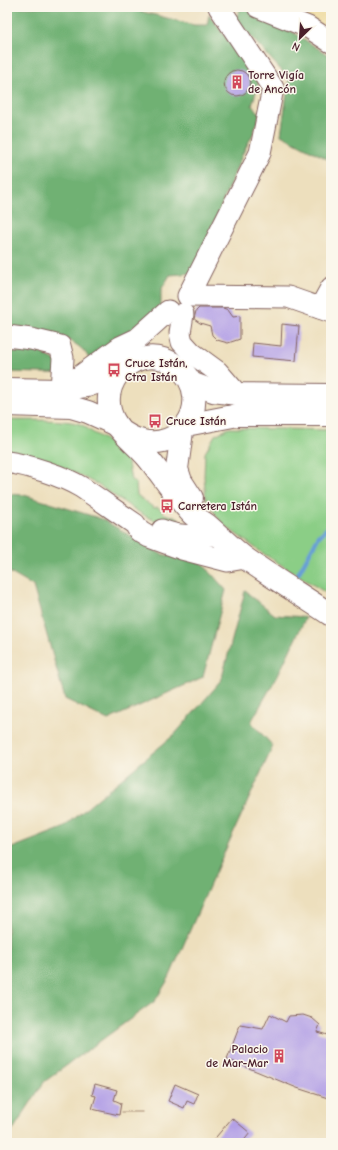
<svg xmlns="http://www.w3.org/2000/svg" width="338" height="1150" viewBox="0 0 338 1150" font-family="'Comic Neue',sans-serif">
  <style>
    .green { fill: #8bce86; stroke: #6a7658 }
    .forest { fill: #70b173; stroke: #5d684f }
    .sand { fill: #eeda9e; stroke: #9c7c64 }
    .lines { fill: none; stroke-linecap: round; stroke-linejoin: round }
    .stream { stroke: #689fd6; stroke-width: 4.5 }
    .building { fill: #b3a0e6 }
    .minor-tunnel { stroke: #ccb9a0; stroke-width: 21; stroke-dasharray: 21 10; stroke-linecap: butt }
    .minor-casing { stroke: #83625e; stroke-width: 23 }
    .major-casing { stroke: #83625e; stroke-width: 24 }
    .minor { stroke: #fff; stroke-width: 21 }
    .major { stroke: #fff; stroke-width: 22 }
    .labels { text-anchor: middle; stroke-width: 3; stroke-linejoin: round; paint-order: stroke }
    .poi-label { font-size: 12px; font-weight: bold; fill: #4a1f2b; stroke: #fbf7ec; text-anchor: start }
  </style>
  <rect width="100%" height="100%" fill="#fbf7ec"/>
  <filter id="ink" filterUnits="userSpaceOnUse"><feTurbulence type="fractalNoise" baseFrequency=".025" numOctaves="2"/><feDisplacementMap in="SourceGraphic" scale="8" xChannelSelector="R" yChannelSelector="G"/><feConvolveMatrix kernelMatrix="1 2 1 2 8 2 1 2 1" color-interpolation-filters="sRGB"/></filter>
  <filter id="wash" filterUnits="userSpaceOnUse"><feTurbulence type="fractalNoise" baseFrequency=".012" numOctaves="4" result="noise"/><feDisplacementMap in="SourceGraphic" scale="16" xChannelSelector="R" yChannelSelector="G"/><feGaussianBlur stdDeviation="0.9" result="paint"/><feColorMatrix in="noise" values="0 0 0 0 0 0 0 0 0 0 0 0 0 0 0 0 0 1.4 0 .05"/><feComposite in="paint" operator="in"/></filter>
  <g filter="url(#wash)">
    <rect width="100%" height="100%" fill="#eddfbd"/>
    <!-- green -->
    <g class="green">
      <path d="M7 420C24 421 68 418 82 425 86 427 90 431 95 434 104 439 112 443 118 453L124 454 127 458 131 480 136 483 137 495 154 508 158 507 165 514 179 518 175 526C146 523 121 498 96 484 68 468 38 457 7 450Z"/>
      <polygon points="229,428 331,430 331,596 264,554 222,524 206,499 204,477 205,453 215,435"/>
    </g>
    <!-- forest -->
    <g class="forest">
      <path d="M7 7H133L132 9 194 25H207L209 15 259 81 252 106 260 113 254 132 243 153 193 273 170 275 161 290V312L147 343 132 368H94C91 363 88 355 83 350 66 333 30 330 7 325Z"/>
      <polygon points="241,8 248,9 276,21 331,57 331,161 281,135 289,79 235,19"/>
      <polygon points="7,352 39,352 53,359 76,374 7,372"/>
      <polygon points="7,494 24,495 102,519 161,554 202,563 226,590 203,677 108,720 65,699 33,586 7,571"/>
      <polygon points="245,591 275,615 306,617 279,673 251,722 273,746 219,864 169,978 155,1001 44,1082 7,1139 7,850 63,828 175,734 221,681"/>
    </g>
    <!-- sand -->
    <polygon class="sand" points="258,7 331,7 331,42"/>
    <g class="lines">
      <!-- stream -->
      <polyline class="stream" points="298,574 319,536 331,525"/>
    </g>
    <g id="blocks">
      <!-- building -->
      <g class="building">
        <circle cx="237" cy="83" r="13"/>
        <polygon points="199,308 223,308 228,310 233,317 240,316 240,339 228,343 217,340 212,335 210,326 200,323 194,319 196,311"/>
        <polygon points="282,324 299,326 296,361 252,357 253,343 281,346"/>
        <polygon points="270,1014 286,1022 289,1016 303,1015 312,1018 320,1025 317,1032 331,1036 331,1099 297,1088 227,1059 240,1025 263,1029"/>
        <polygon points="95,1084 117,1090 114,1100 121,1103 119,1115 92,1109 96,1096 92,1095"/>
        <polygon points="175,1084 198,1094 194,1104 187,1101 184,1108 168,1101"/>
        <polygon points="232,1118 250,1133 242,1143 211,1143"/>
      </g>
    </g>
  </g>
  <g filter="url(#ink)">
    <use href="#blocks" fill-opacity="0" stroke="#83625e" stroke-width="1"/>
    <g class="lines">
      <!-- minor-tunnel -->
      <polyline class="minor-tunnel" points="132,1113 132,1111"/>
      <!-- minor casing -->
      <g class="minor-casing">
        <g id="minor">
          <polyline points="219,7 273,88 260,153 188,296 288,297 331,312"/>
          <polyline points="258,7 308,27 331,42"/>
          <polyline points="320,308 331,288"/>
          <polyline points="183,314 180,333 182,342 192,353 218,372 237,394"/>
          <polyline points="7,336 31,339 60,346 63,358 61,390"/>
          <polyline points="61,390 120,347 137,339 168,311"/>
          <path d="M7 462C28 465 63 476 81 487 99 499 117 512 135 524L139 531 149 537 182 549 228 561 245 558"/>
          <path d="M162 530C180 538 199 535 218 535"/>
        </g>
      </g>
      <!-- major casing -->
      <g class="major-casing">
        <g id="major">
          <polyline points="191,383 213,391 237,394 331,395"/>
          <polyline points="7,389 61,390 87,386 116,376"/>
          <polyline points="7,405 71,407 88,412 117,425"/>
          <polyline points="186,425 238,415 331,415"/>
          <polyline points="182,431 177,469 181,481 192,498"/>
          <path d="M123 432C176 468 219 400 178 367 140 337 90 383 116 424 124 436 137 445 147 457 162 475 175 496 192 514 196 518 202 521 206 524 219 535 232 548 245 558 273 578 303 596 331 615"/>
        </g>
      </g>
      <!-- minor -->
      <use href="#minor" class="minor"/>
      <!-- major -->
      <use href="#major" class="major"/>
    </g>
  </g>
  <!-- icons -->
  <defs>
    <g id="building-bare" transform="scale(1.08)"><path d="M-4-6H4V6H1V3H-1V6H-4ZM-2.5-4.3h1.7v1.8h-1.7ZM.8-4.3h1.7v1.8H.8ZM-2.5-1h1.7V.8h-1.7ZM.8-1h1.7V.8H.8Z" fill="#d1495b" stroke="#fbf7ec" stroke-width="2.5" paint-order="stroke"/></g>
    <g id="bus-bare" transform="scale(1.08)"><path d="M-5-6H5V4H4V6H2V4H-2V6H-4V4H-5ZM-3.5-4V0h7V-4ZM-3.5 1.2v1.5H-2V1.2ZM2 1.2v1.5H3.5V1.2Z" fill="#d1495b" stroke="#fbf7ec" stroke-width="2.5" paint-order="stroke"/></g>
  </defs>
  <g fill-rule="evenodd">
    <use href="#building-bare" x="237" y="82"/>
    <use href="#bus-bare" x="114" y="370"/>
    <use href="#bus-bare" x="155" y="421"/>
    <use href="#bus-bare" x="167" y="506"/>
    <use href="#building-bare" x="279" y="1056"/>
  </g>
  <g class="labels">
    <!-- poi labels -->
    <g class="poi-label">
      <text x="248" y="79">Torre Vigía<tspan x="248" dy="14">de Ancón</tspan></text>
      <text x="125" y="367">Cruce Istán,<tspan x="125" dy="14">Ctra Istán</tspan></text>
      <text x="166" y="425">Cruce Istán</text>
      <text x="178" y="510">Carretera Istán</text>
      <text x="268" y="1053" text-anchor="end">Palacio<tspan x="268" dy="14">de Mar-Mar</tspan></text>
    </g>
  </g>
  <!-- margin -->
  <rect width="338" height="1150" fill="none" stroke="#fbf7ec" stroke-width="24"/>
  <!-- north arrow -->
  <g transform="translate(300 38) rotate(205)" stroke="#fbf7ec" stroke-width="3" paint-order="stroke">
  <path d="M0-3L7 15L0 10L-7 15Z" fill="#4a1f2b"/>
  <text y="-6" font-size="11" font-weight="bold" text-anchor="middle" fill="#4a1f2b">N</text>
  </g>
</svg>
